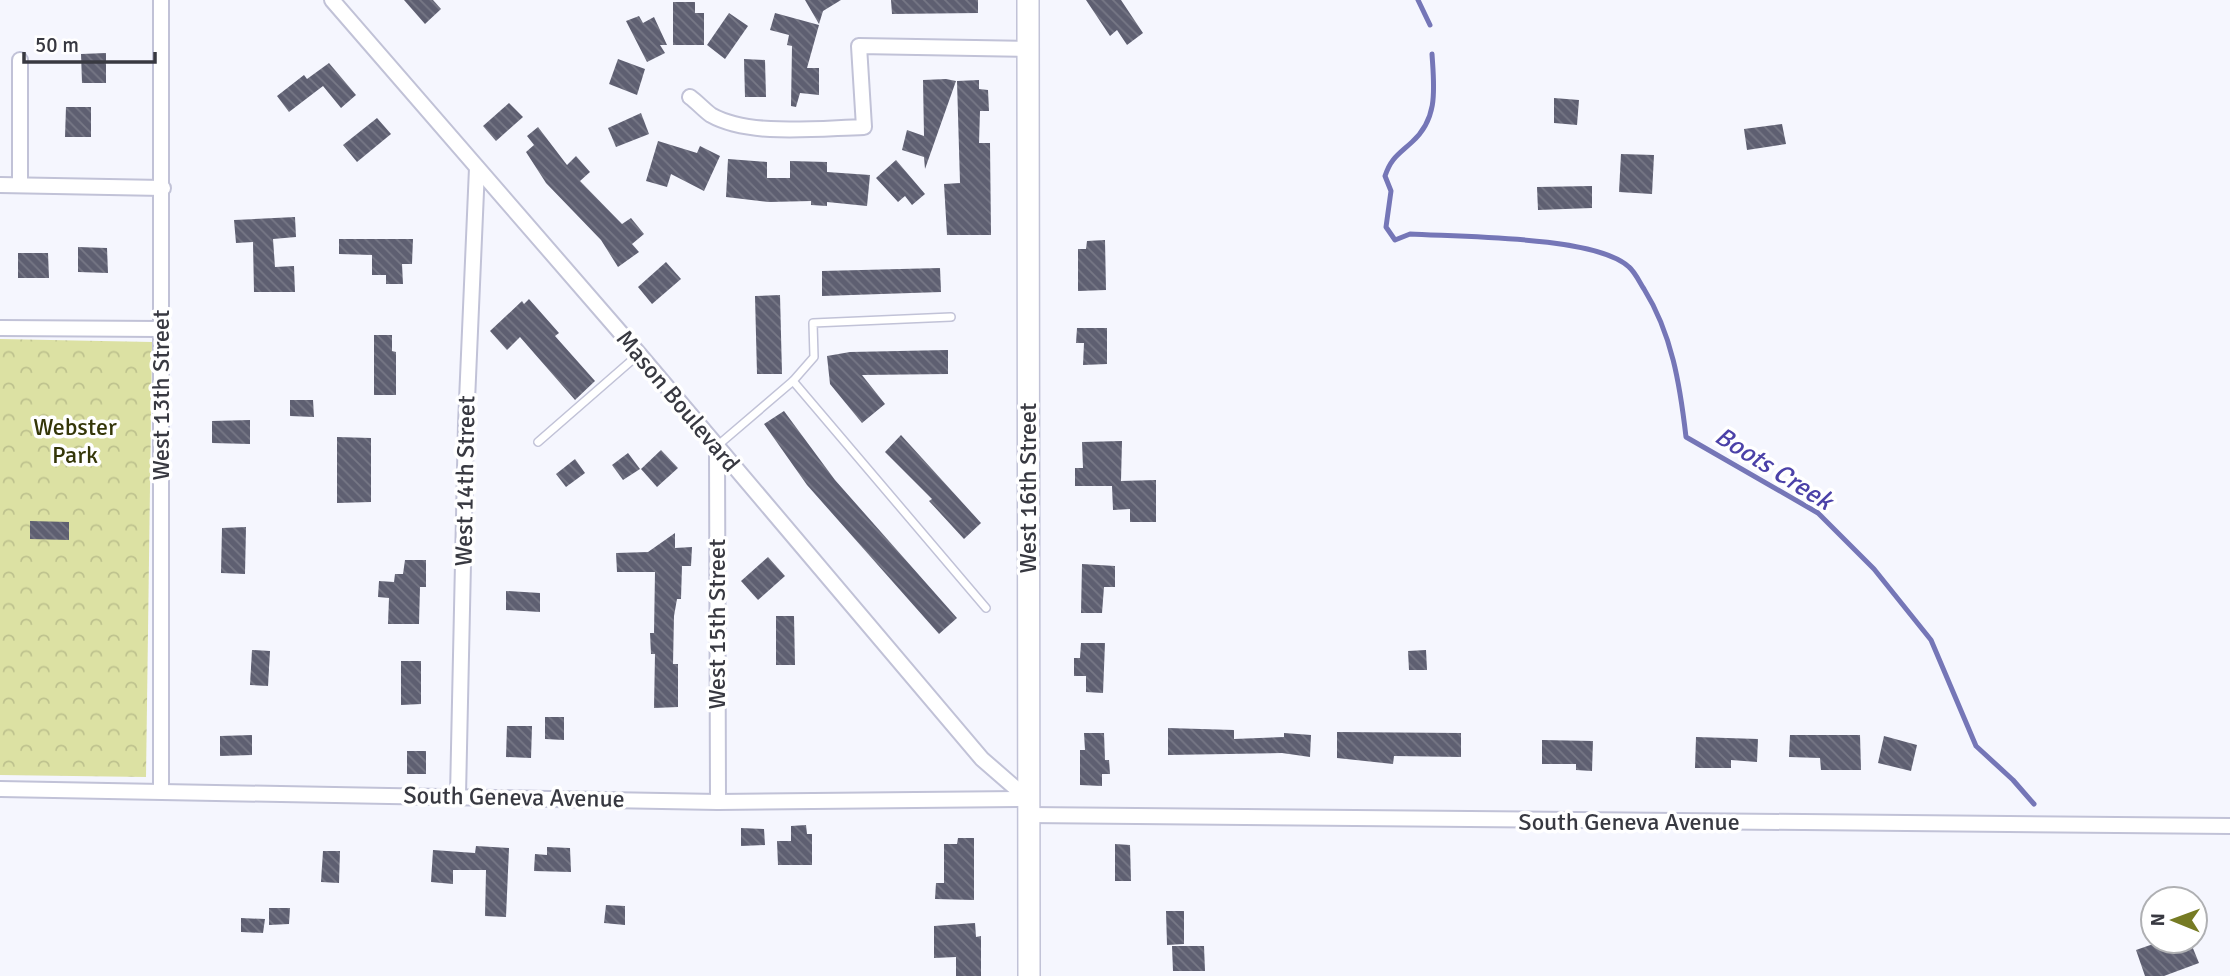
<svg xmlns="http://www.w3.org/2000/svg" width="2230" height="976" viewBox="0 0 2230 976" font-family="Signika,sans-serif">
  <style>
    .park { fill: url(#park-crowns) }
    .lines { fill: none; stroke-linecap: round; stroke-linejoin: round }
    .stream { stroke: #7576b7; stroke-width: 5 }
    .building { fill: url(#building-back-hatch) }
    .lane-casing { stroke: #c1c2d7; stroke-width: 10 }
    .street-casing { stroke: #c1c2d7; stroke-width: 18 }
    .secondary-casing { stroke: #c1c2d7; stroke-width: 24 }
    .lane { stroke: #fff; stroke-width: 7 }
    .street { stroke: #fff; stroke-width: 14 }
    .secondary { stroke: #fff; stroke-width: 21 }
    .labels { text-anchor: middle; stroke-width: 7; stroke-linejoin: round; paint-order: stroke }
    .street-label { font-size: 24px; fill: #383941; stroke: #fff }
    .park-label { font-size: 24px; fill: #343608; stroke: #fff }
    .water-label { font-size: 26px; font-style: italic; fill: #4b41a8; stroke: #fff }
  </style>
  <defs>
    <pattern id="park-crowns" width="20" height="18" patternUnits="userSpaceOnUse" patternTransform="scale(1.75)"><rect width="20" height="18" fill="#dce1a3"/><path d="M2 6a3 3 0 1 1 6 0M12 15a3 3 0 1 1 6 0" fill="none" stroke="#bec28e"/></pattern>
    <pattern id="building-back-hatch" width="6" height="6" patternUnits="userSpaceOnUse" patternTransform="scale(1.75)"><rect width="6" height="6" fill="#5e5f71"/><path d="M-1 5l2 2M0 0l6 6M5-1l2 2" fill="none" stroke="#777886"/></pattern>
  </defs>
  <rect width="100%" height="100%" fill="#f5f6fe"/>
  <!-- park -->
  <polygon class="park" points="0,339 152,342 146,777 0,775"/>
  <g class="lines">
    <!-- stream -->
    <g class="stream">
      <polyline points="1418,0 1430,25"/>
      <path d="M1432 54C1434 87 1439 118 1412 142 1398 155 1391 158 1385 176L1391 191 1386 227 1395 240 1410 234C1459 237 1596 236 1629 267 1635 272 1640 283 1644 289 1672 334 1680 385 1686 437L1818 513 1874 569 1931 640 1976 746 2013 780 2034 804"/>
    </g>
  </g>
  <!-- building -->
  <g class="building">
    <polygon points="404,0 433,0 441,9 425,24"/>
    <polygon points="805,0 841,0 823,11 819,24"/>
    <polygon points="891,0 978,0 978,13 892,14"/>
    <polygon points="1086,0 1121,0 1143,33 1127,45 1117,30 1110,36"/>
    <polygon points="673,2 695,2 695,13 704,13 704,45 673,45"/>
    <polygon points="729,13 748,26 725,59 707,45"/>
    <polygon points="775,13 819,25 807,68 819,68 819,95 800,93 796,107 791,106 792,46 787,45 789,35 770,30"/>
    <polygon points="639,16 643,23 654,17 667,45 660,45 665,53 647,62 626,21"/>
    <polygon points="106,53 106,83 82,83 81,54"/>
    <polygon points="618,59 645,69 637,95 609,84"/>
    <polygon points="744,59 765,60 766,97 745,97"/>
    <polygon points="329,63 356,95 341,108 323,86 289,112 277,96 304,75 307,79"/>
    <polygon points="946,79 956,81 925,169 924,157 902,150 907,130 924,136 923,80"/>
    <polygon points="979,80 979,89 988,90 989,111 980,111 979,143 990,143 991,235 947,235 944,184 960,183 957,81"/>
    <polygon points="1554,98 1579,100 1577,125 1554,123"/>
    <polygon points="509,103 523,117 496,141 483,126"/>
    <polygon points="66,107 91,107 91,137 65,137"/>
    <polygon points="641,113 649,134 616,147 608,128"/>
    <polygon points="377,118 391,134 357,162 343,145"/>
    <polygon points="1782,124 1786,144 1747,150 1744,129"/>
    <polygon points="538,127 567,165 576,156 590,172 580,181 622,224 631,218 644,234 632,244 639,252 618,267 601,240 546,183 526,152 534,145 527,136"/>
    <polygon points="658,141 697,153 700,146 720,156 704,191 671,174 667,187 646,181"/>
    <polygon points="1621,154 1654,155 1652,194 1619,192"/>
    <polygon points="728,159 767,162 767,178 790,178 790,161 827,162 827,172 870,175 867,206 827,202 827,206 811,205 811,201 769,202 726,197"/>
    <polygon points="896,160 925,194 912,205 905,196 898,202 876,178"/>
    <polygon points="1592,186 1592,208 1538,210 1537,187"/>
    <polygon points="295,217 296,237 273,239 275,267 294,266 295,292 254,292 253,242 236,243 234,220"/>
    <polygon points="339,239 413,239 412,264 402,264 403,284 386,284 386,275 372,275 372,255 339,254"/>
    <polygon points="1105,240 1106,290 1078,291 1078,249 1086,249 1087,241"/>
    <polygon points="78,247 107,248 108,273 78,272"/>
    <polygon points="18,253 48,253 49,278 18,278"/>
    <polygon points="666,262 681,279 652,304 638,287"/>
    <polygon points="940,268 941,292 822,296 822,271"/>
    <polygon points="780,295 782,374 757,374 755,296"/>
    <polygon points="529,299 559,333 555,336 595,381 575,400 520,337 507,350 490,331 522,301 524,304"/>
    <polygon points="1077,328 1107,328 1107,364 1083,365 1084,343 1076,343"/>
    <polygon points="374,335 392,335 392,351 396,352 396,395 374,395"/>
    <polygon points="948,350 948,374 862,375 885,404 862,423 830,384 827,356 850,352"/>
    <polygon points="290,400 313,400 314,417 290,416"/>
    <polygon points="784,411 835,480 957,618 939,634 807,485 764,424"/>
    <polygon points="250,420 250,444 212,443 212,421"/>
    <polygon points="901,435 981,523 964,539 929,501 932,499 885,452"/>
    <polygon points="337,437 371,438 371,502 337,503"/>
    <polygon points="1122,441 1121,481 1156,480 1156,522 1130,522 1130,509 1113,510 1112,486 1075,486 1075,468 1083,468 1082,442"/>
    <polygon points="661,450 678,468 657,487 641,469"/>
    <polygon points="628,453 640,469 623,480 612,465"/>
    <polygon points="575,459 585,473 566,487 556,474"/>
    <polygon points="30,521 69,522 69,540 30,539"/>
    <polygon points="246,527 245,574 221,573 222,528"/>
    <polygon points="675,533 675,548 692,547 691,566 682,566 681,599 677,599 674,616 673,664 678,664 678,707 654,708 655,654 651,654 650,633 654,633 655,572 617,572 616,553 648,552"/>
    <polygon points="768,557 785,576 758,600 741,581"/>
    <polygon points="405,560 426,560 426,587 420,587 419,624 388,624 389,598 378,597 379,581 394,582 395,574 403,574"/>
    <polygon points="1082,564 1115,566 1115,587 1104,587 1102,613 1081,613"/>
    <polygon points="506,591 540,593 540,612 506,610"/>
    <polygon points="776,616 794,616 795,665 776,665"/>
    <polygon points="1081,643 1105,643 1103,693 1086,692 1086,676 1074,676 1074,658 1080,658"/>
    <polygon points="252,650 270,651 268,686 250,685"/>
    <polygon points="1426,650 1427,670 1409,670 1408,651"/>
    <polygon points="401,661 421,661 421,704 401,705"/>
    <polygon points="545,717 564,717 564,740 545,739"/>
    <polygon points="507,726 532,726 531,758 506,757"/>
    <polygon points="1168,728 1234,730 1234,739 1284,737 1284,733 1311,735 1310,757 1282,753 1168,755"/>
    <polygon points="1337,732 1461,733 1461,757 1394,756 1393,764 1337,758"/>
    <polygon points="1084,733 1104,733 1105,760 1109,760 1110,774 1102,774 1102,786 1080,785 1080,750 1085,750"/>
    <polygon points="252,735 252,755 220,756 220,736"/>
    <polygon points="1790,735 1860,735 1861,770 1821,770 1820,758 1789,757"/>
    <polygon points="1884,736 1917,745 1911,771 1878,763"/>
    <polygon points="1696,737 1758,739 1757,762 1731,760 1731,768 1695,768"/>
    <polygon points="1542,740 1593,741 1592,771 1576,770 1576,764 1542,764"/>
    <rect x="407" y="751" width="19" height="23"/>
    <polygon points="806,825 807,834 812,834 812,865 778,865 777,841 791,841 791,826"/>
    <polygon points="741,828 764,829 765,845 741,846"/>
    <polygon points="958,838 974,838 974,900 935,899 936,883 944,883 944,844 957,844"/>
    <polygon points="1115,844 1130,845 1131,881 1115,881"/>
    <polygon points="476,846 509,848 506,917 485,916 486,870 453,870 453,884 431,882 433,850 475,853"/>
    <polygon points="547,847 570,848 571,872 534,871 535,854 547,855"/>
    <polygon points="323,851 340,851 339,883 321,882"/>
    <polygon points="606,905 625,906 625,925 604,923"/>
    <polygon points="269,908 290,908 289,924 269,925"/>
    <polygon points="1166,911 1184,911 1184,944 1167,945"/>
    <polygon points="241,918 265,919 263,933 241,932"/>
    <polygon points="975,923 976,937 981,936 981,976 956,976 956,957 934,958 934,926"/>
    <polygon points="2184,941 2190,941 2199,963 2164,976 2145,976 2136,950 2159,942 2161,949"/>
    <polygon points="1172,946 1204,946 1205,971 1173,971"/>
  </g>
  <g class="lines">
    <!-- lane casing -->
    <g class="lane-casing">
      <g id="lane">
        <polyline points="793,381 814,357 813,323 951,317"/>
        <polyline points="538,442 639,354"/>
        <polyline points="717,446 793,381 986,608"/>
      </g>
    </g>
    <!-- street casing -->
    <g class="street-casing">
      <g id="street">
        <polyline points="161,0 161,791"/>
        <polyline points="332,0 639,354 982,759 1028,799"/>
        <polyline points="20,60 20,185"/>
        <path d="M690 97C697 102 704 110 711 115 750 137 820 128 864 127L859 46 1029 49"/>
        <polyline points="0,185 163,188"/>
        <polyline points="0,328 160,329"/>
        <polyline points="717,447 718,802"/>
        <polyline points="0,789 718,802 1028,799"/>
        <polyline points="458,795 466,424 477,168"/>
        <polyline points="1028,815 2230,826"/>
      </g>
    </g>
    <!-- secondary casing -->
    <g class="secondary-casing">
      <polyline id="secondary" points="1028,0 1029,976"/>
    </g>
    <!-- lane -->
    <use href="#lane" class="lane"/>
    <!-- street -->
    <use href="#street" class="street"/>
    <!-- secondary -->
    <use href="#secondary" class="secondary"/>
  </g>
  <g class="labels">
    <!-- street labels -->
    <g class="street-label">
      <text transform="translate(161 395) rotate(-90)" y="8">West 13th Street</text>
      <text transform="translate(678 401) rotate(50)" y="8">Mason Boulevard</text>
      <text transform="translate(465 481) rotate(-89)" y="8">West 14th Street</text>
      <text transform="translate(1028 488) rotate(-90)" y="8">West 16th Street</text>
      <text transform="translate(717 624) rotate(-90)" y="8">West 15th Street</text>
      <text transform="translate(514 797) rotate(1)" y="8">South Geneva Avenue</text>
      <text x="1629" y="830">South Geneva Avenue</text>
    </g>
    <!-- park labels -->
    <g class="park-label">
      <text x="75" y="435">Webster<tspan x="75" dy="28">Park</tspan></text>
    </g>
    <!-- water labels -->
    <g class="water-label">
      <text transform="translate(1774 468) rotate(32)" y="9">Boots Creek</text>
    </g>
  </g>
  <!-- north arrow -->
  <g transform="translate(2174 920) rotate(271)"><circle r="33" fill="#ffffff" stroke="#afb0b3" stroke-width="2"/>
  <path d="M0-5L12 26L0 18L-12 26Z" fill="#767b24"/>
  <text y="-10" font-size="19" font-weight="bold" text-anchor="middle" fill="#383941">N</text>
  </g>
  <!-- scale -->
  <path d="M24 52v10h131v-10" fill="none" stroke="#383941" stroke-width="3.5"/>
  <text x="35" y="52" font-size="21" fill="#383941" stroke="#ffffff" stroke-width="5" paint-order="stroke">50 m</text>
</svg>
